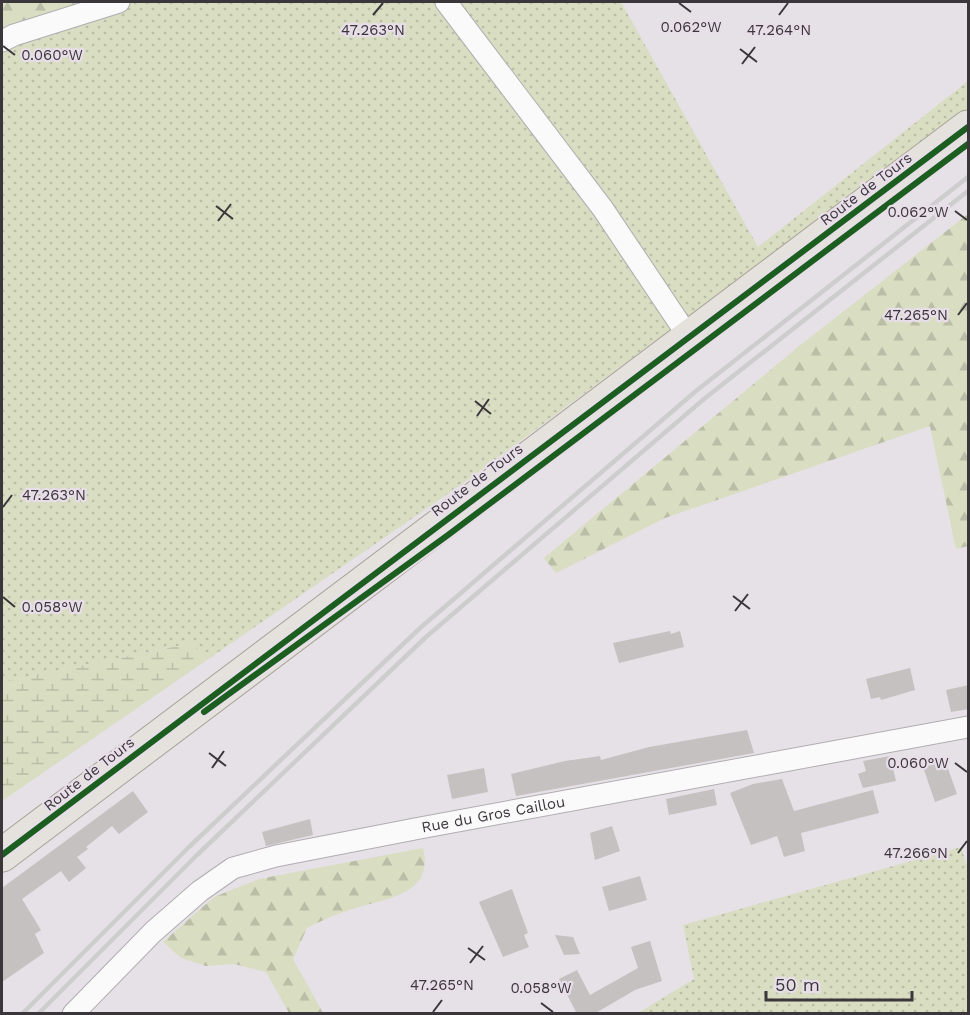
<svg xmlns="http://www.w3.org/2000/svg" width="970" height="1015" viewBox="0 0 970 1015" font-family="'Work Sans',sans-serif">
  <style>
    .grass { fill: url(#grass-dots) }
    .forest { fill: url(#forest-firs) }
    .wetland { fill: url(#wetland-marsh) }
    .building { fill: #c5c1c1 }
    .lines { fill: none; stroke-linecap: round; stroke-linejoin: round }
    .minor-casing { stroke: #b1adb1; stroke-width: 23 }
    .primary-casing { stroke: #a8a198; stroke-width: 35 }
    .minor { stroke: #fbfafb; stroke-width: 21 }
    .primary { stroke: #e5e2dd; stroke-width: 33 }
    .rail { stroke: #cecdce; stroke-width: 4.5 }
    .cycleway-casing { stroke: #e8dee9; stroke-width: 10 }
    .cycleway { stroke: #1b5e20; stroke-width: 6 }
    .ticks { fill: none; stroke: #3a363a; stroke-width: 2 }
    .labels { text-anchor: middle; stroke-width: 4.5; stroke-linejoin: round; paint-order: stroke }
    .street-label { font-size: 15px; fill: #3a363a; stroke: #e8dee9 }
    .ticks-label { font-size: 15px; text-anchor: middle; fill: #3a363a; stroke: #e8dee9; stroke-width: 4.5; stroke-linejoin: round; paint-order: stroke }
  </style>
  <defs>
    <pattern id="grass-dots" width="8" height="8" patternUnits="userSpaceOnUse" patternTransform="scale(1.5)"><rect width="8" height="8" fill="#d9ddc2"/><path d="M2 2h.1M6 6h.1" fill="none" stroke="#bbbea7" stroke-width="1.8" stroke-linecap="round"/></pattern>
    <pattern id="forest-firs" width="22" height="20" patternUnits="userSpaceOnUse" patternTransform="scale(1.5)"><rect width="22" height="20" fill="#d9ddc2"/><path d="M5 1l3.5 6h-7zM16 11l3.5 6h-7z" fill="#bbbea7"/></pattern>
    <pattern id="wetland-marsh" width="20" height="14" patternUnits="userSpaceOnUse" patternTransform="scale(1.5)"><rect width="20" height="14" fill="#d9ddc2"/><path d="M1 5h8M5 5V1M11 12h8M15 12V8" fill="none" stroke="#bbbea7"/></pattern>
  </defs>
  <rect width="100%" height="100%" fill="#e6e1e6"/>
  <!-- grass -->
  <g class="grass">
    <polygon points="91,2 621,2 758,247 968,81 968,109 465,482 207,660 193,643 2,682 2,27"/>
    <polygon points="961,847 968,869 968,1013 638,1013 694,979 683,925"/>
  </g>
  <!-- forest -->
  <g class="forest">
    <polygon points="2,2 91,2 2,27"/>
    <polygon points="968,214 968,546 956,549 930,426 665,518 556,573 544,558 798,347"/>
    <path d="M423 848C434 893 391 898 359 907 341 912 324 919 307 928L293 959 323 1013H289L266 972 234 964 206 966 181 958 163 942 214 897 259 879Z"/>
  </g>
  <!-- wetland -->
  <polygon class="wetland" points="193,643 207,660 2,801 2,682"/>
  <!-- building -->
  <g class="building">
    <polygon points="670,631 671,634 680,631 684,647 619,663 613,643"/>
    <polygon points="910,668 915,690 881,700 880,697 871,699 866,679"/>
    <polygon points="969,685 969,709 951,712 946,690"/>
    <polygon points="747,730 754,753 516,796 511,774 565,761 600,756 601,760 649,747"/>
    <polygon points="890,756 896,781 863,788 858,774 866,771 863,761"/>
    <polygon points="945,760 957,794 935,802 923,767"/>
    <polygon points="484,768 488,792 452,799 447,775"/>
    <polygon points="782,779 794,811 873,790 879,813 801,833 805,851 784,857 777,836 751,845 730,793 753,784"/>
    <polygon points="714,789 717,805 669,815 666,799"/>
    <polygon points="133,791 148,812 119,834 112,826 86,847 88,849 77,857 86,868 69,882 61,871 22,899 41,930 35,934 44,953 2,982 2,888"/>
    <polygon points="310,819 313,835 266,846 262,832"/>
    <polygon points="612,826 620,851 595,860 590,833"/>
    <polygon points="640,876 647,900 609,911 602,887"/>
    <polygon points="512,889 528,933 524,935 529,947 503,957 479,902"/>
    <polygon points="555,935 573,937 580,954 564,955"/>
    <polygon points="650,941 662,981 635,990 594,1014 577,1014 559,979 577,970 590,995 638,968 631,947"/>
  </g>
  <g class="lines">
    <!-- minor casing -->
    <g class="minor-casing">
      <g id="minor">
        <polyline points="446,2 603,209 688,336"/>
        <polyline points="2,41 14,35 119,2"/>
        <path id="s1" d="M73 1014 153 932 200 891 233 868 276 856 420 828 968 727"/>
      </g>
    </g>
    <!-- primary casing -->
    <g class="primary-casing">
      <polyline id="primary" points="2,855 968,127"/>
    </g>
    <!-- minor -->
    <use href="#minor" class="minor"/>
    <!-- primary -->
    <use href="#primary" class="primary"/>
    <!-- rail -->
    <g class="rail">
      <polyline points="22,1014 189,847 419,629 696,391 968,177"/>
      <polyline points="38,1014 197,855 426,637 704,399 968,191"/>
    </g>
    <!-- cycleway casing -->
    <g class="cycleway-casing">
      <g id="cycleway">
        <polyline points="204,712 448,535 968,144"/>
        <polyline points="2,855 968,127"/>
      </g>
    </g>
    <!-- cycleway -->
    <use href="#cycleway" class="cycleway"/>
  </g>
  <!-- ticks -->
  <path class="ticks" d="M679 3 691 12M373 15 383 3M779 15 788 3M3 46 15 55M740 49 757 62M742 64 755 47M216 206 233 219M955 211 967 220M218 221 231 204M958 315 967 303M475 401 491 414M477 416 489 399M3 507 12 495M733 596 750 609M3 597 15 607M735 611 748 594M209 753 226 766M955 763 967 772M212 768 224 751M958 853 967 841M468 948 485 960M470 963 483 946M541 1003 553 1012M433 1012 442 1000"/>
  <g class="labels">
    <!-- street labels -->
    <g class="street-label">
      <text transform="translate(866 189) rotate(-37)" y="5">Route de Tours</text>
      <text transform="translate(477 480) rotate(-37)" y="5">Route de Tours</text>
      <text transform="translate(89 774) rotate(-38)" y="5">Route de Tours</text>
      <text dy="5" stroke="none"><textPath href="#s1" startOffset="483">Rue du Gros Caillou</textPath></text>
    </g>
  </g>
  <g class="ticks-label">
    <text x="691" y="32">0.062°W</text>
    <text x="373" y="35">47.263°N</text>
    <text x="779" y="35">47.264°N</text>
    <text x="52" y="60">0.060°W</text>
    <text x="918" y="217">0.062°W</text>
    <text x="916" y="320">47.265°N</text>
    <text x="54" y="500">47.263°N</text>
    <text x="52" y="612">0.058°W</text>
    <text x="918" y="768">0.060°W</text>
    <text x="916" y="858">47.266°N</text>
    <text x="442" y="990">47.265°N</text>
    <text x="541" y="993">0.058°W</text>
  </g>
  <!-- border -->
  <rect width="970" height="1015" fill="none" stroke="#3a363a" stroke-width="6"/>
  <!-- scale -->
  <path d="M766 991v9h146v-9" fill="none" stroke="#3a363a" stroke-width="3"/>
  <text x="775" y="991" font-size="18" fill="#3a363a" stroke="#e8dee9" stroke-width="4.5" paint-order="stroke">50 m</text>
</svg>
